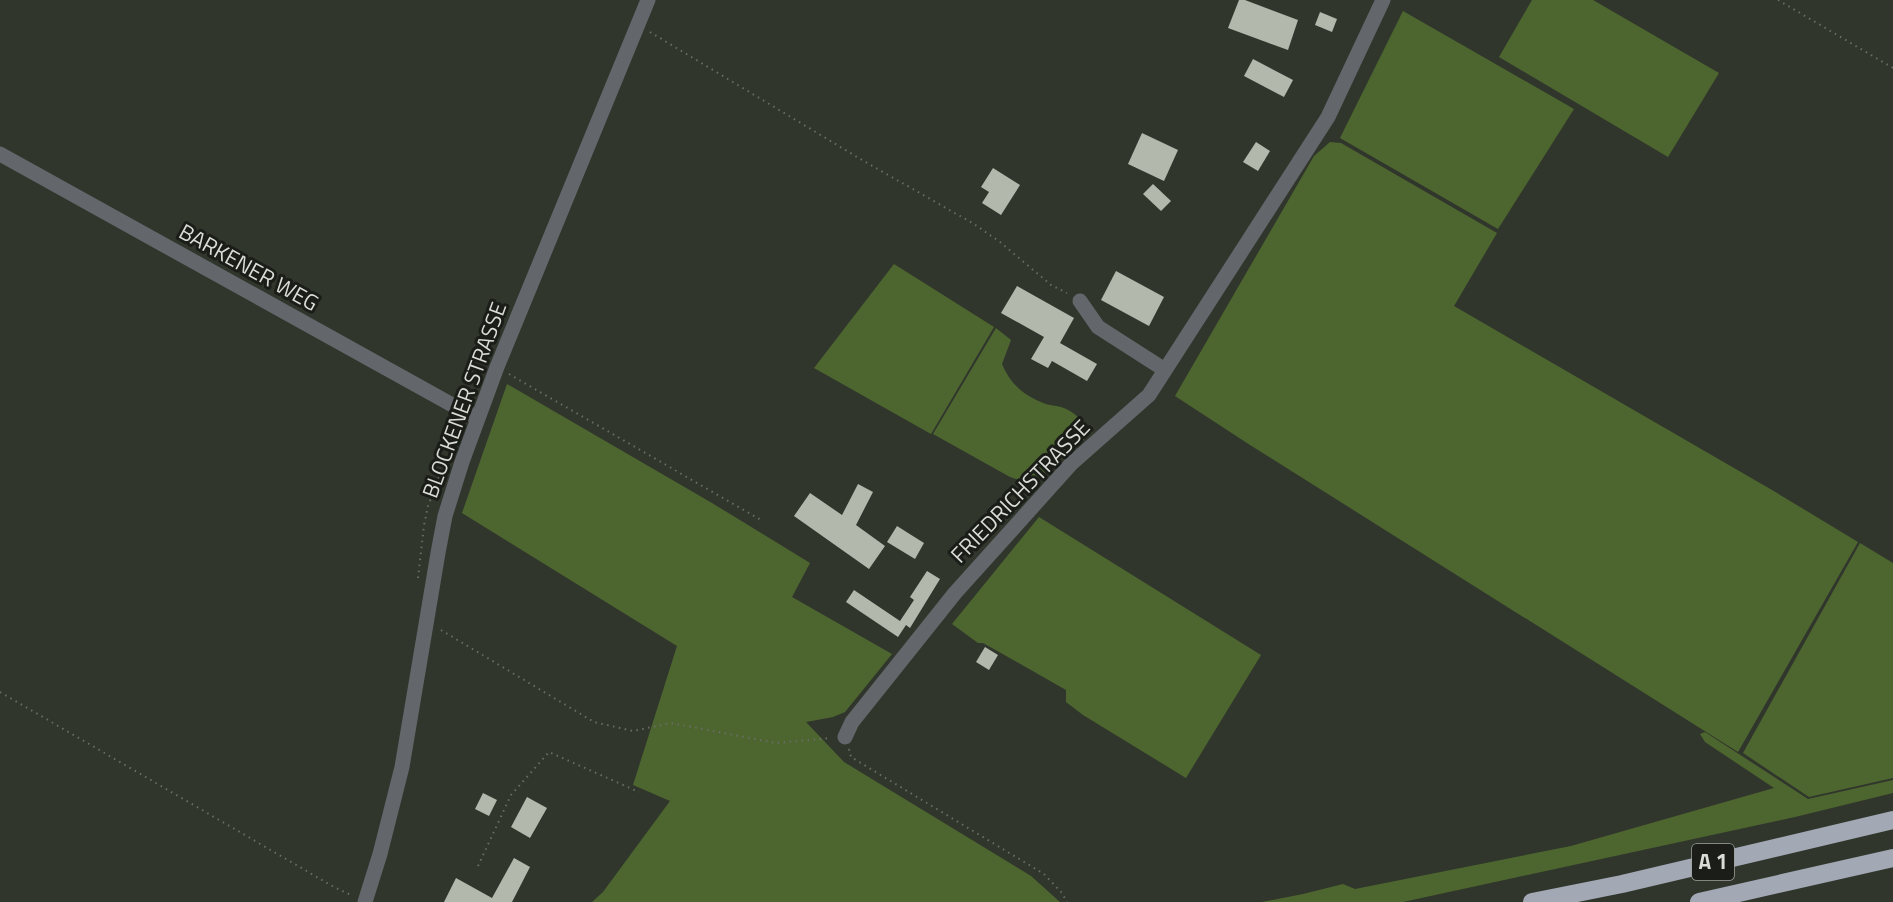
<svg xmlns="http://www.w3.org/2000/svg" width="1893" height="902" viewBox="0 0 1893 902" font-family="'Titillium Web',sans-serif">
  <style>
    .green { fill: #4d662f }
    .building { fill: #b2b8ac }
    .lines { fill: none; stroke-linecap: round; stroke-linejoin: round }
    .path { stroke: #696d64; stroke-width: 2; stroke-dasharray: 1.5 4.5; stroke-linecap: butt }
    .minor { stroke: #63666b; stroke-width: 15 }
    .highway { stroke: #a2a9b5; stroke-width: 18 }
    .labels { text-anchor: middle; stroke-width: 6; stroke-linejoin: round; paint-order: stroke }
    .shield { fill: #1a1d18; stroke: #a0a39d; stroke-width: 1.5 }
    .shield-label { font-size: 21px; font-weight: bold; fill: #daddd6 }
    .street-label { font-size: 22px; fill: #daddd6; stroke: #1a1d18 }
  </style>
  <rect width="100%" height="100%" fill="#31362c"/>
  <!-- green -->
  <g class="green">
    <polygon points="1532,0 1593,0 1719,73 1668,157 1499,57"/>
    <polygon points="1403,11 1574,109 1498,229 1340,138"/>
    <polygon points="1330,142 1341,143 1497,233 1454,306 1772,490 1858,542 1738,752 1250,445 1175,396 1314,156"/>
    <polygon points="894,264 994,327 931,434 814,368"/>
    <path d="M996 328 1011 340 1002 364C1010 384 1025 397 1046 404 1053 406 1062 406 1068 410 1078 415 1085 424 1093 432L1036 480 1025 482 1010 477 933 434Z"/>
    <polygon points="507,384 712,503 810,563 792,597 892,654 845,712 833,717 806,722 844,762 1031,876 1060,902 592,902 603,892 670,801 633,785 677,646 462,513"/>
    <polygon points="1039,517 1261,655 1186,778 1083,715 1066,702 1066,690 1001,653 983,643 978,643 952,624"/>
    <polygon points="1860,543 1893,563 1893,778 1809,797 1743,753"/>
    <polygon points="1705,732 1808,799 1893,780 1893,793 1795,817 1403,902 1262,902 1303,894 1343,884 1355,889 1571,846 1774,788 1705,742 1700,734"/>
  </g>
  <!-- building -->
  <g class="building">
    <polygon points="1239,0 1245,0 1298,20 1288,50 1228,28"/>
    <polygon points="1320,12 1337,19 1332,32 1315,25"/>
    <polygon points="1253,59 1293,80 1284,97 1244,76"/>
    <polygon points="1142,133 1178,150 1164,181 1128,164"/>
    <polygon points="1256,142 1270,151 1258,171 1243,162"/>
    <polygon points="993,168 1020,185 1001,215 982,203 989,192 981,187"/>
    <polygon points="1153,184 1171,201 1161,211 1143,194"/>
    <polygon points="1116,271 1164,297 1149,326 1101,300"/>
    <polygon points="1017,286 1074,318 1060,343 1097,364 1087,381 1052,361 1048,368 1031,359 1044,337 1001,313"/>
    <polygon points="858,484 873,492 856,525 885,546 869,569 794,516 810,493 842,515"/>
    <polygon points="897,526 924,543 915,559 887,542"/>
    <polygon points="927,571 940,579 910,628 906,625 898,637 846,602 854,590 900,621 914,600 910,597"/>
    <polygon points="985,647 998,655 989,670 976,662"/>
    <polygon points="483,793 497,800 489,816 475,809"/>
    <polygon points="527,797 547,808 530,838 511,827"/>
    <polygon points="514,858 530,867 512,902 444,902 456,878 492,898"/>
  </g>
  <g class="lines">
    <!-- path -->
    <g class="path">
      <polyline points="1778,0 1893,68"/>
      <polyline points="650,32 862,160 974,224 1000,242 1051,285 1067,293"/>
      <polyline points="509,374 761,520"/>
      <polyline points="418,578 424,525 428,506 446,459"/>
      <polyline points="441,630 594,722 633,731 671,723 776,743 831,738"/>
      <polyline points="0,692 334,887 353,896"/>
      <polyline points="849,749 851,757 1044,874 1062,893 1067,902"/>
      <polyline points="478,866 511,795 549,752 639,792"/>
    </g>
    <!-- minor -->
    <g class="minor">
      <polyline points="0,154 465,412 478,417"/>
      <polyline points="1080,301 1098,327 1165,370"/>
      <polyline points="845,737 852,722 955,593 1071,464 1149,395 1328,117 1383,0"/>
      <polyline points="365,902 380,854 402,767 438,553 445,516 462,462 497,367 648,0"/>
    </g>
    <!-- highway -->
    <g class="highway">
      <polyline points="1532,902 1622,884 1893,820"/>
      <polyline points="1699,902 1893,858"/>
    </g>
  </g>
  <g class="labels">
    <!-- shield labels -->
    <rect class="shield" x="1692" y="844" width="42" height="36" rx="4.5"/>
    <g class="shield-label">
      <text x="1713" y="869">A 1</text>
    </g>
    <!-- street labels -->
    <g class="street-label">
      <text transform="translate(249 267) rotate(29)" y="8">BARKENER WEG</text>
      <text transform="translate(464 400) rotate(-70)" y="8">BLOCKENER STRASSE</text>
      <text transform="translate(1020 491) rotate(-46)" y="8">FRIEDRICHSTRASSE</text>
    </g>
  </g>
</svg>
